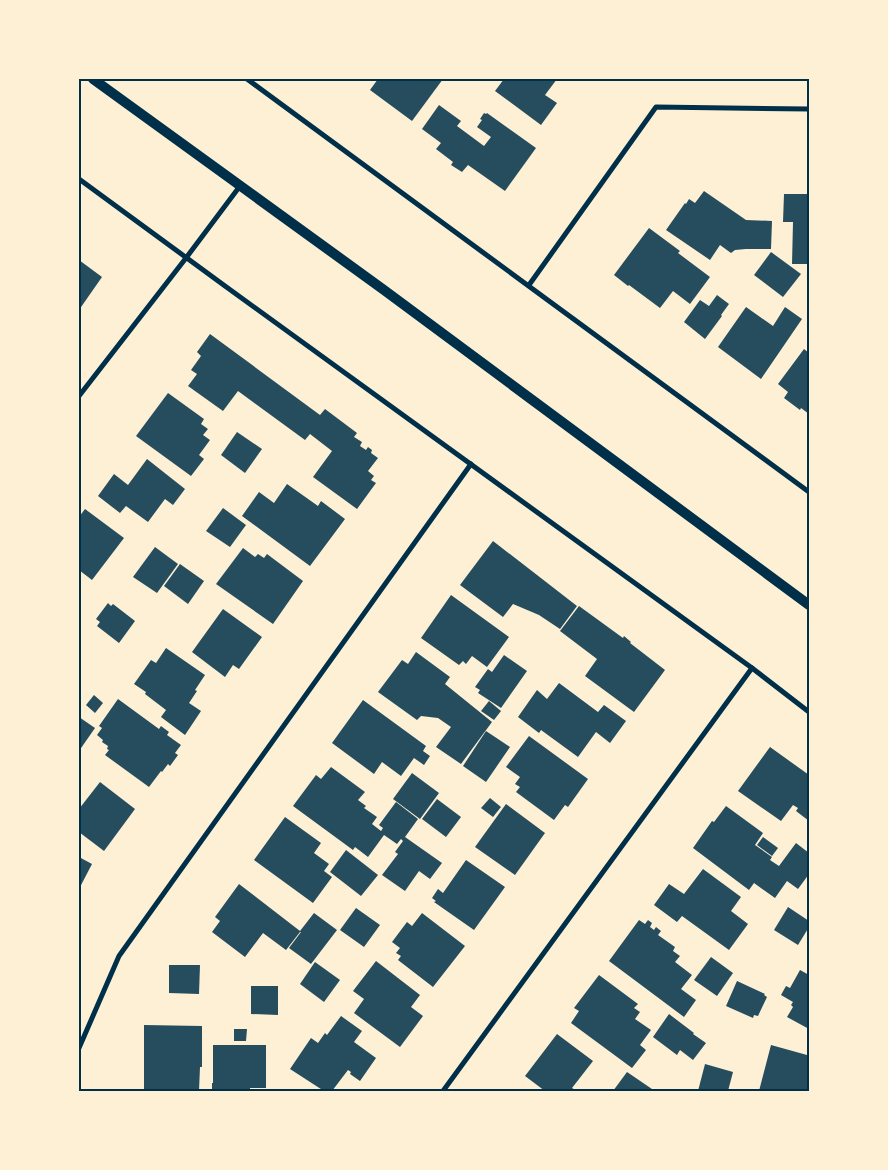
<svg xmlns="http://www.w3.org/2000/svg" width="888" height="1170" viewBox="0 0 888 1170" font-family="'Fira Sans',sans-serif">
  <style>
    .building { fill: #264d5e }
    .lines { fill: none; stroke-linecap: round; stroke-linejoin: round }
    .minor { stroke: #003049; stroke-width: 5 }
    .secondary { stroke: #003049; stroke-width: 10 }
    .neatline { fill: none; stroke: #003049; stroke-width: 2 }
  </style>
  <rect width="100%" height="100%" fill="#fdf0d5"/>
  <!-- building -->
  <g class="building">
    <polygon points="378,79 443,79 412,121 370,90"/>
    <polygon points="504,79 557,79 545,95 557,103 541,125 495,91"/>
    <polygon points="439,105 461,121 457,126 484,146 491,137 477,127 482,120 480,119 484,113 486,114 487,113 536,148 505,191 468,165 462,172 451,165 453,162 436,149 441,143 422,129"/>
    <polygon points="704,191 746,220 772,221 771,249 746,249 735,250 731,253 720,245 710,260 666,230 685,203 686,204 689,199 695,203"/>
    <polygon points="784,194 809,194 809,264 792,264 793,222 783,222"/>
    <polygon points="649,228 680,251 678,253 710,277 690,304 673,291 660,308 629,285 628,286 614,275"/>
    <polygon points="771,252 801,274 783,297 754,275"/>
    <polygon points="79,260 102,277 79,310"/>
    <polygon points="717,295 729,304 721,315 722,316 705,339 684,322 700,300 709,306"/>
    <polygon points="746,307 773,326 785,307 802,319 761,379 718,347"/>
    <polygon points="210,334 320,415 325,409 357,433 354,437 362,442 360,446 366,450 368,447 372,450 371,453 378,458 368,471 374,476 371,480 376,483 357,509 313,477 332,451 310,434 305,440 238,391 223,411 188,386 197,374 191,370 201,356 197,352"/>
    <polygon points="804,349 809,353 809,414 801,408 800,410 784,398 788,392 778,384"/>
    <polygon points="168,393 204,419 201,424 208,429 203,435 210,440 199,455 204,459 191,476 136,436"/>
    <polygon points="237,432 262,449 245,473 221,455"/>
    <polygon points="147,459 185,489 173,505 165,499 148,522 126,506 120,513 98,496 114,474 128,485"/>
    <polygon points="287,484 318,506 321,501 345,519 310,566 242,516 259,492 274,503"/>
    <polygon points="223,508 246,525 230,547 206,531"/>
    <polygon points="85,509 124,538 92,580 79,570 79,517"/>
    <polygon points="493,541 577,606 560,629 539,615 513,604 503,617 460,585"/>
    <polygon points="155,547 178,564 157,593 133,577"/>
    <polygon points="243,548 255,557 258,554 264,558 267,554 303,581 273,624 216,584"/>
    <polygon points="180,564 204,581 188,604 164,586"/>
    <polygon points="451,595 509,637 487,667 472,656 466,664 463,661 459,665 421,638"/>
    <polygon points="108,603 111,606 113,604 135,621 119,643 97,626 100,622 96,619"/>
    <polygon points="579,606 623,638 624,636 631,642 630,643 665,670 634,712 585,676 597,659 560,631"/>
    <polygon points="223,609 262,637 239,669 233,665 225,677 192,652"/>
    <polygon points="166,648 205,675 195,690 197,691 189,703 201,711 185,735 161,717 166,710 145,694 146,692 134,684 151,660 156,663"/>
    <polygon points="416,652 450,677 445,684 492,722 461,764 436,747 451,727 438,718 421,716 417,720 378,692 402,660 408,664"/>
    <polygon points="504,655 527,671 501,708 478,693 480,690 475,687 488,669 492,672"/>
    <polygon points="559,683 598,712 604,705 626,721 610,743 596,732 578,757 541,730 539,733 518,717 537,690 547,699"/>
    <polygon points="94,695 103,703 95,713 86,705"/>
    <polygon points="118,699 159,729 161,726 169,732 167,735 181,745 175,753 178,755 170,766 168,764 162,772 161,771 149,787 105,755 109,750 107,749 108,746 102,742 103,740 97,735 102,728 99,726"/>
    <polygon points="363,700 426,746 423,751 430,756 424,765 414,758 401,776 382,762 374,774 332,743"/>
    <polygon points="489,701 501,711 494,720 481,711"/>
    <polygon points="79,717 95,728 79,751"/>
    <polygon points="486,731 510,747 486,782 463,766"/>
    <polygon points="529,736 588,779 568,807 565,805 554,820 516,792 520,787 515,784 520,777 506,767"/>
    <polygon points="770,747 809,775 809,821 796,811 798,808 793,805 781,821 738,791"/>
    <polygon points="331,767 365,792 358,800 366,806 364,808 377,817 372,824 381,831 383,828 379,825 396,802 418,819 405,837 442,863 430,879 419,871 405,891 382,875 398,854 395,852 403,841 401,839 397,844 384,835 368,857 355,847 353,850 293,806 316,775 321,779"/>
    <polygon points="412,773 439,793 420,819 393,799"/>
    <polygon points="100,782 135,809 104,851 79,832 79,809"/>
    <polygon points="490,798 501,807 493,817 481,808"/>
    <polygon points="437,799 461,817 446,837 422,819"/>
    <polygon points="506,804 545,833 515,875 475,847"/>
    <polygon points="726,806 763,833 755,845 772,857 770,860 779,866 796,843 809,853 809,874 798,889 787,881 775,898 754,883 749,890 693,848 712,821 714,822"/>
    <polygon points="285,817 321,843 314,853 329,864 324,871 332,877 313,903 254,860"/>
    <polygon points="763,837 778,848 772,856 757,845"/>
    <polygon points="346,850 378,875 361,896 330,872"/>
    <polygon points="79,857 92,864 79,889"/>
    <polygon points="466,860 505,887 474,930 434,902 436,901 432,898 438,889 443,893"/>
    <polygon points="703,869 741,897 731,911 748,924 729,950 682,916 677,922 654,905 669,884 684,894"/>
    <polygon points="239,884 300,931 314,913 337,930 311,964 289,948 301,932 300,932 286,950 263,933 245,957 212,932 220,921 215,917"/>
    <polygon points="788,907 809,921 809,927 798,945 774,930"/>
    <polygon points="356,908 380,925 364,947 340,930"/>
    <polygon points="422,913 465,946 433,987 398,960 401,956 396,953 400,948 392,942 407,922 412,926"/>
    <polygon points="639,920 645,924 648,920 652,923 650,927 654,930 656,927 661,931 658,935 675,947 673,951 680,956 675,962 692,975 681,989 696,1000 684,1017 609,961"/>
    <polygon points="711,957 733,973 717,996 694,980"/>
    <polygon points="376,961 420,995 411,1007 423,1016 400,1047 354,1013 364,999 353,991"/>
    <polygon points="315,962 340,980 324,1002 300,984"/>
    <polygon points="169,965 200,965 199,994 169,993"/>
    <polygon points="800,970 809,975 809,1029 787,1017 793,1007 791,1005 793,1002 781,995 786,986 790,988"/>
    <polygon points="599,975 638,1004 634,1008 640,1012 635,1019 651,1030 640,1045 646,1050 632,1068 571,1023 579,1011 574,1008"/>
    <polygon points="737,981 765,994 764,995 767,997 758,1016 754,1015 753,1018 726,1006"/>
    <polygon points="251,986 278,986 278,1015 251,1014"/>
    <polygon points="669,1014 694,1033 693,1034 706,1043 693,1060 680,1050 677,1055 653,1037"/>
    <polygon points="341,1016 362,1031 354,1042 376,1058 360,1081 350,1074 351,1072 348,1070 332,1091 324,1091 290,1069 311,1038 318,1043 325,1033 327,1035"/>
    <polygon points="144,1025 202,1026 202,1067 200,1067 199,1091 144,1091"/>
    <polygon points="234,1029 247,1029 246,1041 234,1041"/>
    <polygon points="557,1034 593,1061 572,1088 577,1091 545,1091 525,1076"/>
    <polygon points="213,1045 266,1045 266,1088 250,1088 250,1091 212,1091 212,1083 213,1083"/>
    <polygon points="771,1045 807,1055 808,1054 809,1054 809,1091 759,1091"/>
    <polygon points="705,1064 733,1072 728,1091 698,1091"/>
    <polygon points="627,1072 652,1089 650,1091 613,1091"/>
  </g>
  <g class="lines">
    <!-- minor -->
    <g class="minor">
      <polyline points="247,79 809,492"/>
      <polyline points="79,179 225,286 752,668 809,712"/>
      <polyline points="529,285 656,107 809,109"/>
      <polyline points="79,396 186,258 240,186"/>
      <polyline points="79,1048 119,956 471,464"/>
      <polyline points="443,1091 752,668"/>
    </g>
    <!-- secondary -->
    <polyline class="secondary" points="93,79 384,290 809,605"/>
  </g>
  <!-- border -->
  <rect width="888" height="1170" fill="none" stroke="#fdf0d5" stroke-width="160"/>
  <rect x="80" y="80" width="728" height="1010" class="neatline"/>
</svg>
